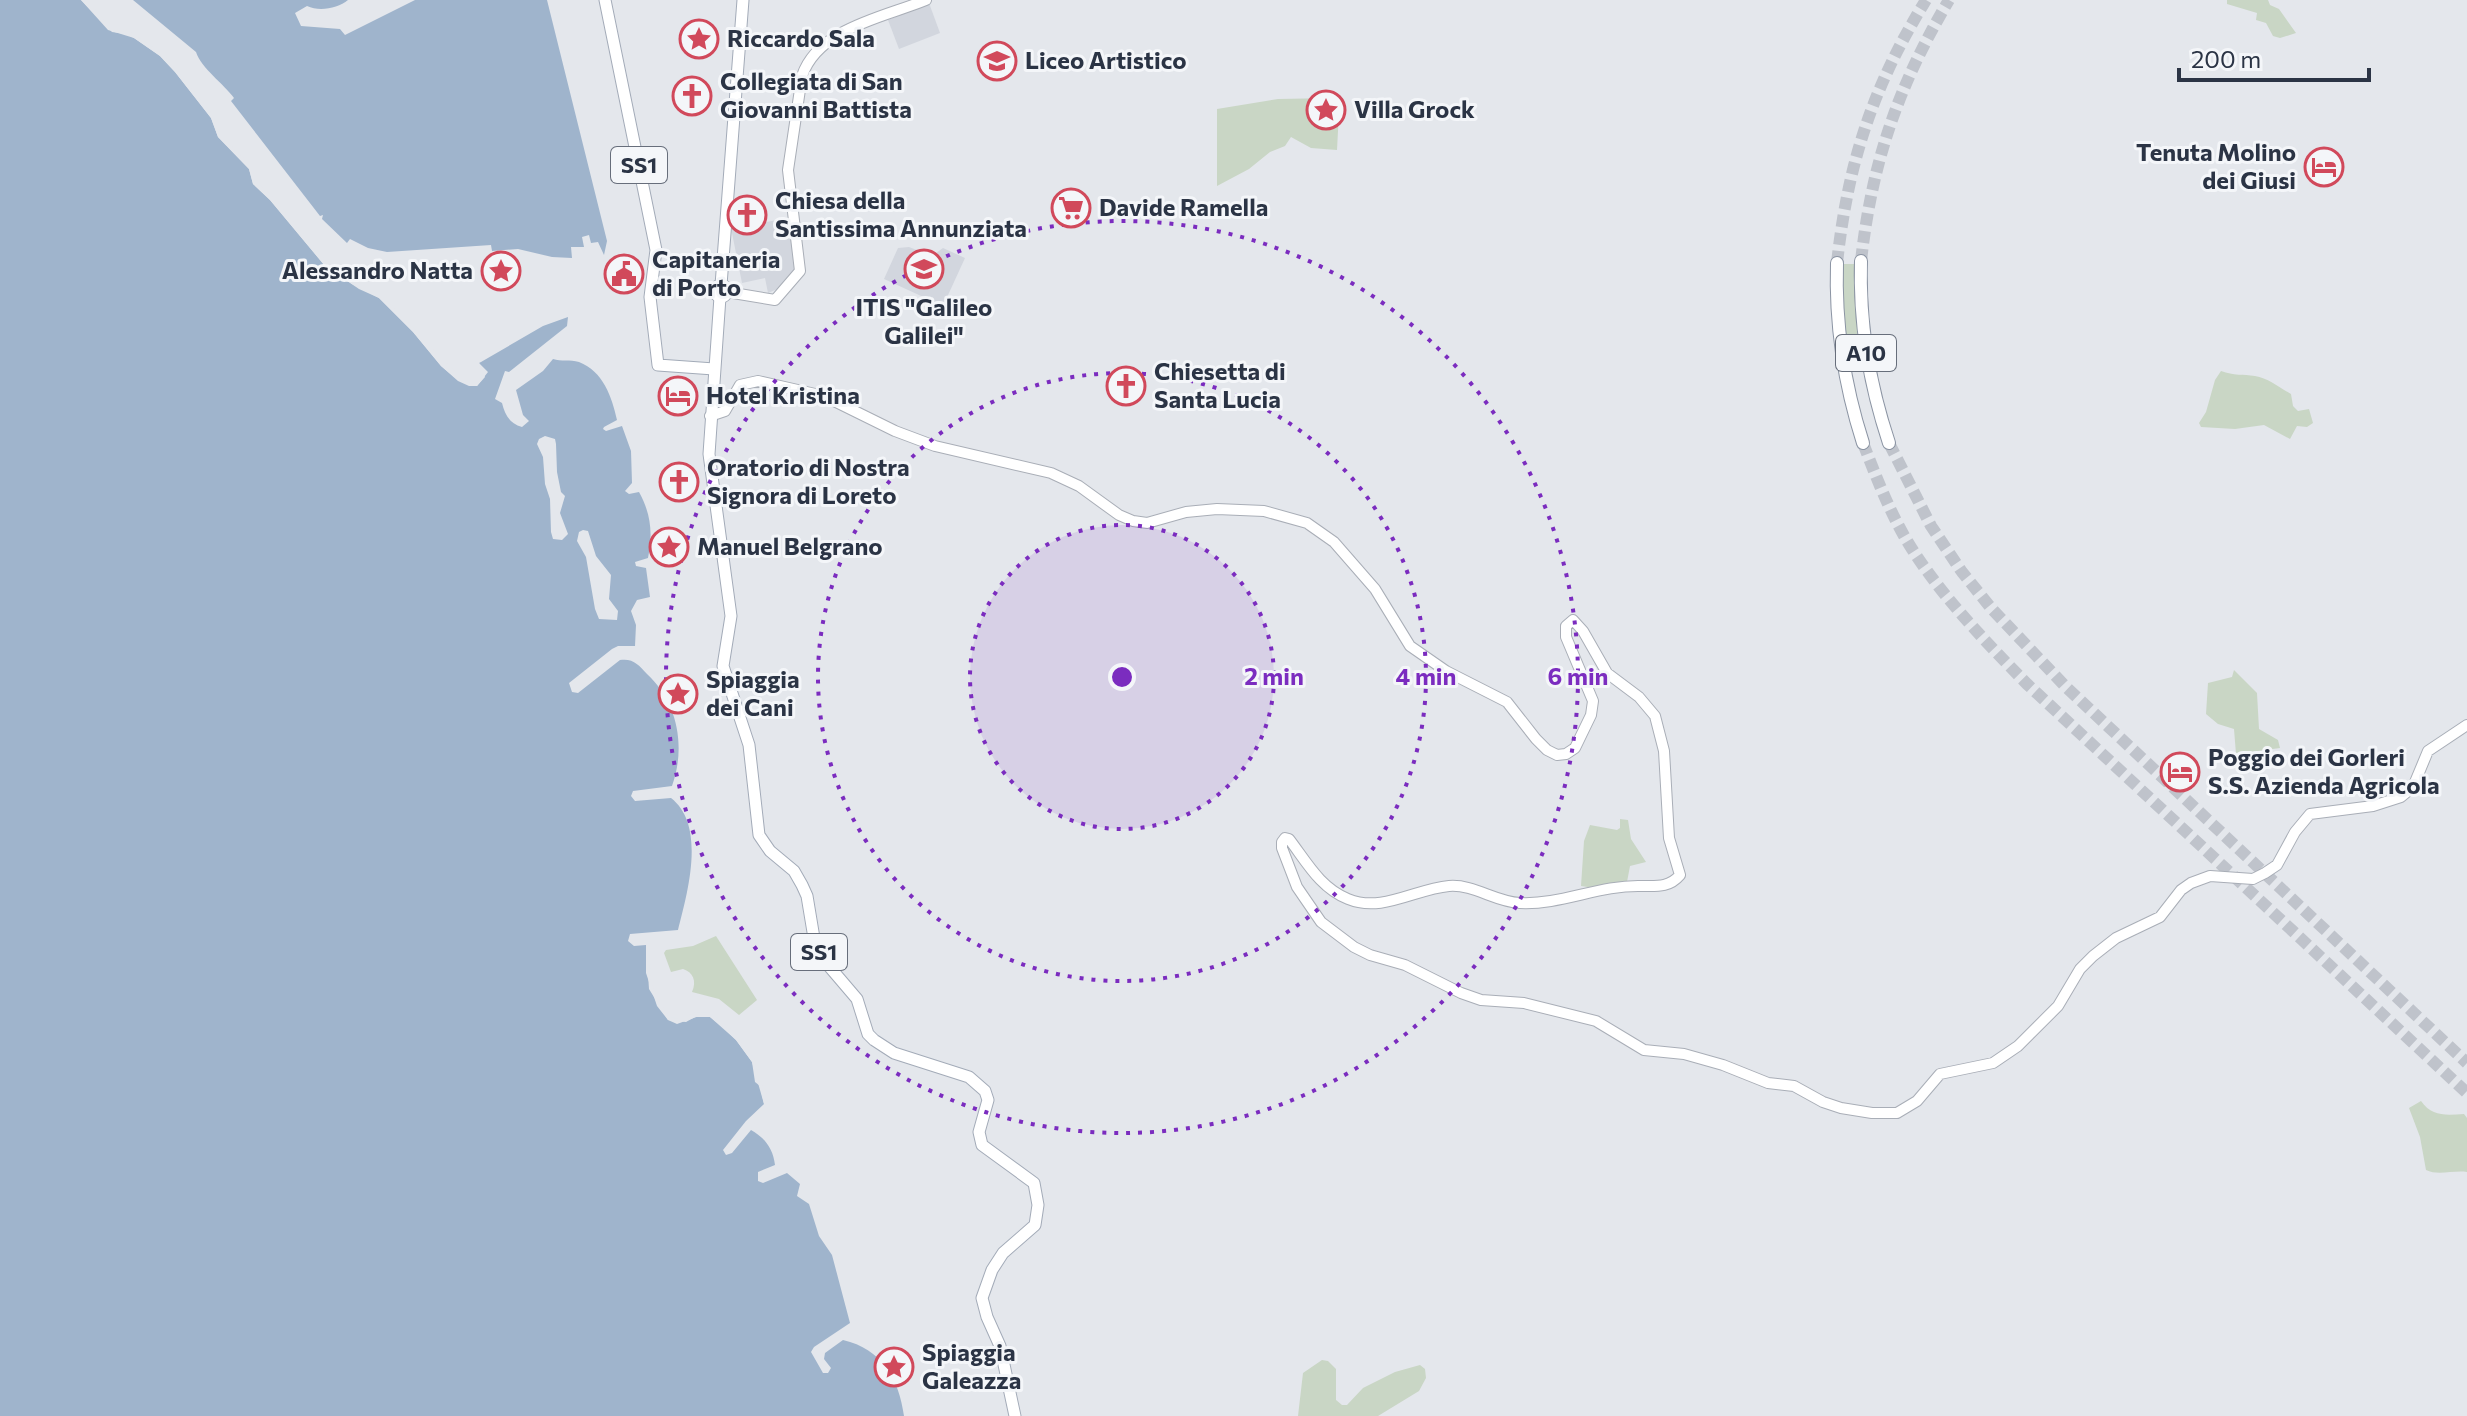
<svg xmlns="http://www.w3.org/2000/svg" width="2467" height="1416" viewBox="0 0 2467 1416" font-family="Commissioner,sans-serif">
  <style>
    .built { fill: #d2d6de }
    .green { fill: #c9d6c5 }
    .water { fill: #9fb4cc }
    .pier { fill: #e4e7ec }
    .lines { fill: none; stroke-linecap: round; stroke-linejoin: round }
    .highway-tunnel { stroke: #bfc3cb; stroke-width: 12; stroke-dasharray: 12 6; stroke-linecap: butt }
    .secondary-casing { stroke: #a9aeb7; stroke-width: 12 }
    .primary-casing { stroke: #a3abb8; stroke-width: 13 }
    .highway-casing { stroke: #8b94a3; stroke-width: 14 }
    .secondary { stroke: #fff; stroke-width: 10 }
    .primary { stroke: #fff; stroke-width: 11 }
    .highway { stroke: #fff; stroke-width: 12 }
    .ring { fill: none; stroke: #7b2cbf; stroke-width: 4; stroke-dasharray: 4 8 }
    .labels { text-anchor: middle; stroke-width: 6; stroke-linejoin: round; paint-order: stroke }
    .shield { fill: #f4f6f9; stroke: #676e7b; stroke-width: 2 }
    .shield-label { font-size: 22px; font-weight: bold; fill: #2b3445 }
    .poi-label { font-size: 24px; font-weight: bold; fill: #2b3445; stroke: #f4f6f9; text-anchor: start }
    .centre { fill: #7b2cbf; stroke: #f4f6f9; stroke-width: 4 }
    .ring-label { font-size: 24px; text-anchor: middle; font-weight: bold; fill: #7b2cbf; stroke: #f4f6f9; stroke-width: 6; stroke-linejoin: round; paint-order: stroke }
  </style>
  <rect width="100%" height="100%" fill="#e4e7ec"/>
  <!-- built -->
  <g class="built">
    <polygon points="929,3 940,33 899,49 888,20"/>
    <polygon points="789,218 797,271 780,288 768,293 765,278 742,283 731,228"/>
    <polygon points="909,247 932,256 943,248 965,258 943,306 884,279 898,248"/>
  </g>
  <!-- green -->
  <g class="green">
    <polygon points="2227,0 2268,0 2270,5 2279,9 2296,33 2280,38 2273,36 2266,23 2256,20 2257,13 2227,4"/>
    <polygon points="1332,98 1339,112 1337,150 1311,148 1291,137 1285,146 1270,152 1249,169 1217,186 1217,109 1278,99"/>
    <polygon points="1841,264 1856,264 1858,326 1855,358 1843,329"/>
    <path d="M2221 371C2234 376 2243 374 2255 376 2268 378 2280 388 2291 394L2293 406 2298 411 2309 409 2313 423 2307 427 2297 426 2290 439 2264 425 2235 429 2201 427 2199 423 2206 412 2215 380Z"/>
    <polygon points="2234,670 2257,693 2259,729 2278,740 2280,748 2236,754 2234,729 2218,724 2206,714 2208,683 2232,677"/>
    <polygon points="1620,819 1628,820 1631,839 1646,862 1630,866 1627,882 1594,888 1581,886 1584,841 1590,825 1617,830 1620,828"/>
    <path d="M716 936 757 1000 739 1015 719 999 692 992C697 981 693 972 683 969L671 972 664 953 666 950 693 946Z"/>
    <path d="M2421 1101C2432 1117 2446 1115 2464 1114L2467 1118V1172C2453 1170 2438 1176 2426 1170L2420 1137 2409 1108Z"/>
    <polygon points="1322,1360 1328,1361 1336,1369 1336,1400 1342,1405 1347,1405 1363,1388 1395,1372 1420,1365 1425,1369 1426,1378 1419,1391 1378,1416 1298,1416 1303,1373"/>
  </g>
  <!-- water -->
  <g class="water">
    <path d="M0 0H81L108 30 134 38 160 56 175 72 211 118 218 137 249 169 253 184 270 200 325 266 359 289 379 298 413 332 441 366 458 380 477 386 485 377 479 363 481 362 543 326 568 317 567 326 509 372 505 371 495 399 502 403C505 415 510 424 522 427L529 421 523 415 516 390 543 371 553 359C561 362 570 359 579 362 603 371 612 397 617 420L604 427 603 429 606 431 622 426 631 451 632 483 625 491 629 494 639 492C651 514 653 533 648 558L635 562 636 566 646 568 650 597 637 600 631 611 636 625 635 646H618L612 649 569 683 572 692 578 693 620 660C633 658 639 665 647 674 678 703 686 747 672 786L633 791 631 796 635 801 671 798C707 826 687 894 678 930L630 934 628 941 634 946 646 945 649 989 668 1020 686 1022 695 1017H710L736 1040 752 1062 764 1104 746 1121 723 1150 726 1155 732 1153 751 1130C765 1138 773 1148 775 1165L758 1172V1181L763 1183 787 1173 800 1184 797 1196 809 1204 819 1236 832 1255 850 1323 814 1347 811 1352 823 1373H828L831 1368 824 1359 825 1353 843 1340C882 1349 899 1379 904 1416H0Z"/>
    <path d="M133 0H348C338 8 320 12 307 6L295 13 301 26 340 29 345 35 415 0H547L607 241 604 255 598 242 591 243 589 235 582 237 584 247H571L572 258 552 257 518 249 492 251 491 245 387 252 368 248 350 239 347 243 322 219 323 215 320 216 231 101 234 98C224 84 201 68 196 52Z"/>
  </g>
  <!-- pier -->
  <g class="pier">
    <polygon points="81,0 86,0 113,29 128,30 163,54 214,116 221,135 252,167 257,182 273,197 328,263 354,281 382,295 460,377 475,382 483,374 477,370 475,361 479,363 488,372 477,386 469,386 458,381 441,366 413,332 379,298 352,284 325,266 270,200 253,184 249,169 218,137 211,118 175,72 160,56 134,38 126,34 112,32"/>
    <polygon points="545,436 555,439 556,444 557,472 561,492 565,496 560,513 568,534 562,540 553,539 551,532 550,499 545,484 543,457 537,444 539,439"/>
    <polygon points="583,530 588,531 596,556 611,575 609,599 618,611 617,620 599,619 595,609 586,557 577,541 579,532"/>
    <polygon points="649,944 651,981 660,1004 671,1017 678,1019 697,1012 711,1013 732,1029 755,1060 759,1080 766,1090 768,1106 764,1104 760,1086 755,1082 752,1062 736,1040 724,1028 710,1017 702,1015 677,1024 668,1020 657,1006 646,973 646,945"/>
  </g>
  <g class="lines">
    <!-- highway-tunnel -->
    <g class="highway-tunnel">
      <path d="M1861 261C1872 162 1898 86 1949 0"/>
      <path d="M1837 263C1848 162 1873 86 1926 0"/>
      <path d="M1863 443C1877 479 1891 516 1912 549 1944 599 1986 642 2027 684L2467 1093"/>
      <polyline points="1889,443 1931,526 1962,572 1991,608 2065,686 2467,1063"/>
    </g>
    <!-- secondary casing -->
    <g class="secondary-casing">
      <g id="secondary">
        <path d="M727 292 775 300 800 271 788 170 802 76C818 28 885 17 926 0"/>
        <path d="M710 416 725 411 740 385 758 381 824 396 895 431 935 446 1051 473 1079 486 1119 515 1133 521 1147 523 1186 512 1217 509 1264 511 1307 523 1334 542 1375 589 1410 646 1446 671 1507 702 1536 739 1547 750 1557 755 1566 754 1575 748 1591 715 1593 701 1566 637V626L1573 620 1583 631 1607 673 1639 697 1655 716 1664 751 1669 838 1680 875C1669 888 1656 886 1641 886 1599 885 1561 905 1520 903 1495 902 1474 884 1449 886 1415 889 1382 913 1348 899 1320 888 1306 861 1289 839L1285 838 1282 842V848L1297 887 1321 922 1354 947 1370 955 1405 965 1461 993 1481 1000 1524 1003 1596 1021 1644 1050 1684 1054 1723 1065 1768 1083 1794 1086 1823 1102 1841 1108 1872 1113H1897L1917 1101 1940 1074 1993 1063 2018 1046 2058 1006 2080 969 2093 956 2116 938 2160 917 2181 890 2191 883 2210 876 2253 879 2265 873 2277 865 2295 832 2310 814 2373 806 2401 797 2413 787 2428 751 2467 725"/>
      </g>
    </g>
    <!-- primary casing -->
    <g class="primary-casing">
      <g id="primary">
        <polyline points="605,0 656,250 650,297 658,365 714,369"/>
        <circle cx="721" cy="291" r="6"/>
        <polyline points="721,285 743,0"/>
        <polyline points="720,297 709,454 731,616 723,666 749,745 759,835 770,851 794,871 802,885 807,896 815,944 822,958 857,999 868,1034 874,1040 894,1053 969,1077 985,1091 988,1100 979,1132 982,1145 1034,1183 1038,1205 1035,1225 1003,1253 992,1270 982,1298 987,1317 1000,1346 1015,1416"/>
      </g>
    </g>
    <!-- highway casing -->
    <g class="highway-casing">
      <g id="highway">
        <path d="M1861 261C1859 324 1869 383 1889 443"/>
        <path d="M1837 263C1835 326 1844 384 1863 443"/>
      </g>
    </g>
    <!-- secondary -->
    <use href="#secondary" class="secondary"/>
    <!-- primary -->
    <use href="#primary" class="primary"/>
    <!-- highway -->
    <use href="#highway" class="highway"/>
  </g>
  <!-- distance rings -->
  <circle cx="1122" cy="677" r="152" fill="#7b2cbf" fill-opacity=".12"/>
  <g class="ring">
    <circle cx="1122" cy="677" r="152"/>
    <circle cx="1122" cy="677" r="304"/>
    <circle cx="1122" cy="677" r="456"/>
  </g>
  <!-- icons -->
  <defs>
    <g id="sight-ring" transform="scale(2)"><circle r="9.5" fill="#f4f6f9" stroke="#d1495b" stroke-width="1.5"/><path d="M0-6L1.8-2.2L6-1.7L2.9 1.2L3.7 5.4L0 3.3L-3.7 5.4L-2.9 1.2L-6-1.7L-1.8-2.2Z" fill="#d1495b"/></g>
    <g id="school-ring" transform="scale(2)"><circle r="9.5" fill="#f4f6f9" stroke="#d1495b" stroke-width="1.5"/><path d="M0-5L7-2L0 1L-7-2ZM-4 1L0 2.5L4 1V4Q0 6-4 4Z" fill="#d1495b"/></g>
    <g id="church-ring" transform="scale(2)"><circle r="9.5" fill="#f4f6f9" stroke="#d1495b" stroke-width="1.5"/><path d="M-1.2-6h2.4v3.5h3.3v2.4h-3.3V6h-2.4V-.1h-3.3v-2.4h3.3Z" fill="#d1495b"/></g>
    <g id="hotel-ring" transform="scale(2)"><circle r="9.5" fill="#f4f6f9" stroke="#d1495b" stroke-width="1.5"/><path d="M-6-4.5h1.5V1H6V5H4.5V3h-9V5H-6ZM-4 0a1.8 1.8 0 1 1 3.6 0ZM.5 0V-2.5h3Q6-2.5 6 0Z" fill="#d1495b"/></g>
    <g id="supermarket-ring" transform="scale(2)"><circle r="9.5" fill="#f4f6f9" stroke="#d1495b" stroke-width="1.5"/><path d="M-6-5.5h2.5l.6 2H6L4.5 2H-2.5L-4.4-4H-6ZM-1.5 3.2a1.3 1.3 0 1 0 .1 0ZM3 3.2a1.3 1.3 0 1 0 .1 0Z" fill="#d1495b"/></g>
    <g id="civic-ring" transform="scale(2)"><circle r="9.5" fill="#f4f6f9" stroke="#d1495b" stroke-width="1.5"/><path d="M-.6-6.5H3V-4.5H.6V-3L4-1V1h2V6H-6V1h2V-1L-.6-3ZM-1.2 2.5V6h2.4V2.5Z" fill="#d1495b"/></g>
  </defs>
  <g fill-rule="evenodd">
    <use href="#sight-ring" x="699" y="39"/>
    <use href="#school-ring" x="997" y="61"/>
    <use href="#church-ring" x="692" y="96"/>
    <use href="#sight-ring" x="1326" y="110"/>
    <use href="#hotel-ring" x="2324" y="167"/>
    <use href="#supermarket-ring" x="1071" y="208"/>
    <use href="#church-ring" x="747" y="215"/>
    <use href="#school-ring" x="924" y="269"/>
    <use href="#sight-ring" x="501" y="271"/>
    <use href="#civic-ring" x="624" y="274"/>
    <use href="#church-ring" x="1126" y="386"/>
    <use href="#hotel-ring" x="678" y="396"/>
    <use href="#church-ring" x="679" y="482"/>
    <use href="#sight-ring" x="669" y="547"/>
    <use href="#sight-ring" x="678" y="694"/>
    <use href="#hotel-ring" x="2180" y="772"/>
    <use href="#sight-ring" x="894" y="1367"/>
  </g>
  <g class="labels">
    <!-- shield labels -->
    <g class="shield">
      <rect x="611" y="147" width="56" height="36" rx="6"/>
      <rect x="1836" y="335" width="60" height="36" rx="6"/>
      <rect x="791" y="934" width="56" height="36" rx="6"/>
    </g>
    <g class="shield-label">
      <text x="639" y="173">SS1</text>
      <text x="1866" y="361">A10</text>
      <text x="819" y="960">SS1</text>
    </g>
    <!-- poi labels -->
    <g class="poi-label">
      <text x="727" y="47">Riccardo Sala</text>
      <text x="1025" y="69">Liceo Artistico</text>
      <text x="720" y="90">Collegiata di San<tspan x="720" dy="28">Giovanni Battista</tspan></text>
      <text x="1354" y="118">Villa Grock</text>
      <text x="2296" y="161" text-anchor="end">Tenuta Molino<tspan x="2296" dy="28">dei Giusi</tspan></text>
      <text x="775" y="209">Chiesa della<tspan x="775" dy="28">Santissima Annunziata</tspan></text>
      <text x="1099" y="216">Davide Ramella</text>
      <text x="652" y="268">Capitaneria<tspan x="652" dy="28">di Porto</tspan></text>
      <text x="473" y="279" text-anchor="end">Alessandro Natta</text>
      <text x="924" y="316" text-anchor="middle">ITIS "Galileo<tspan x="924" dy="28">Galilei"</tspan></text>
      <text x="1154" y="380">Chiesetta di<tspan x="1154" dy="28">Santa Lucia</tspan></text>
      <text x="706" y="404">Hotel Kristina</text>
      <text x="707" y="476">Oratorio di Nostra<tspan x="707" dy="28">Signora di Loreto</tspan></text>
      <text x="697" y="555">Manuel Belgrano</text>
      <text x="706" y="688">Spiaggia<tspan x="706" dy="28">dei Cani</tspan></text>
      <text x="2208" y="766">Poggio dei Gorleri<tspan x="2208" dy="28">S.S. Azienda Agricola</tspan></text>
      <text x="922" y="1361">Spiaggia<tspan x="922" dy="28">Galeazza</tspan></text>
    </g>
  </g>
  <circle cx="1122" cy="677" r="12" class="centre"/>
  <g class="ring-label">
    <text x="1274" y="685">2 min</text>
    <text x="1426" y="685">4 min</text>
    <text x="1578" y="685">6 min</text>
  </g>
  <!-- scale -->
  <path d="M2179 68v12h190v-12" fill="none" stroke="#2b3445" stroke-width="4"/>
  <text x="2191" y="68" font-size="24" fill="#2b3445" stroke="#f4f6f9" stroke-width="6" paint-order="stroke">200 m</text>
</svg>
